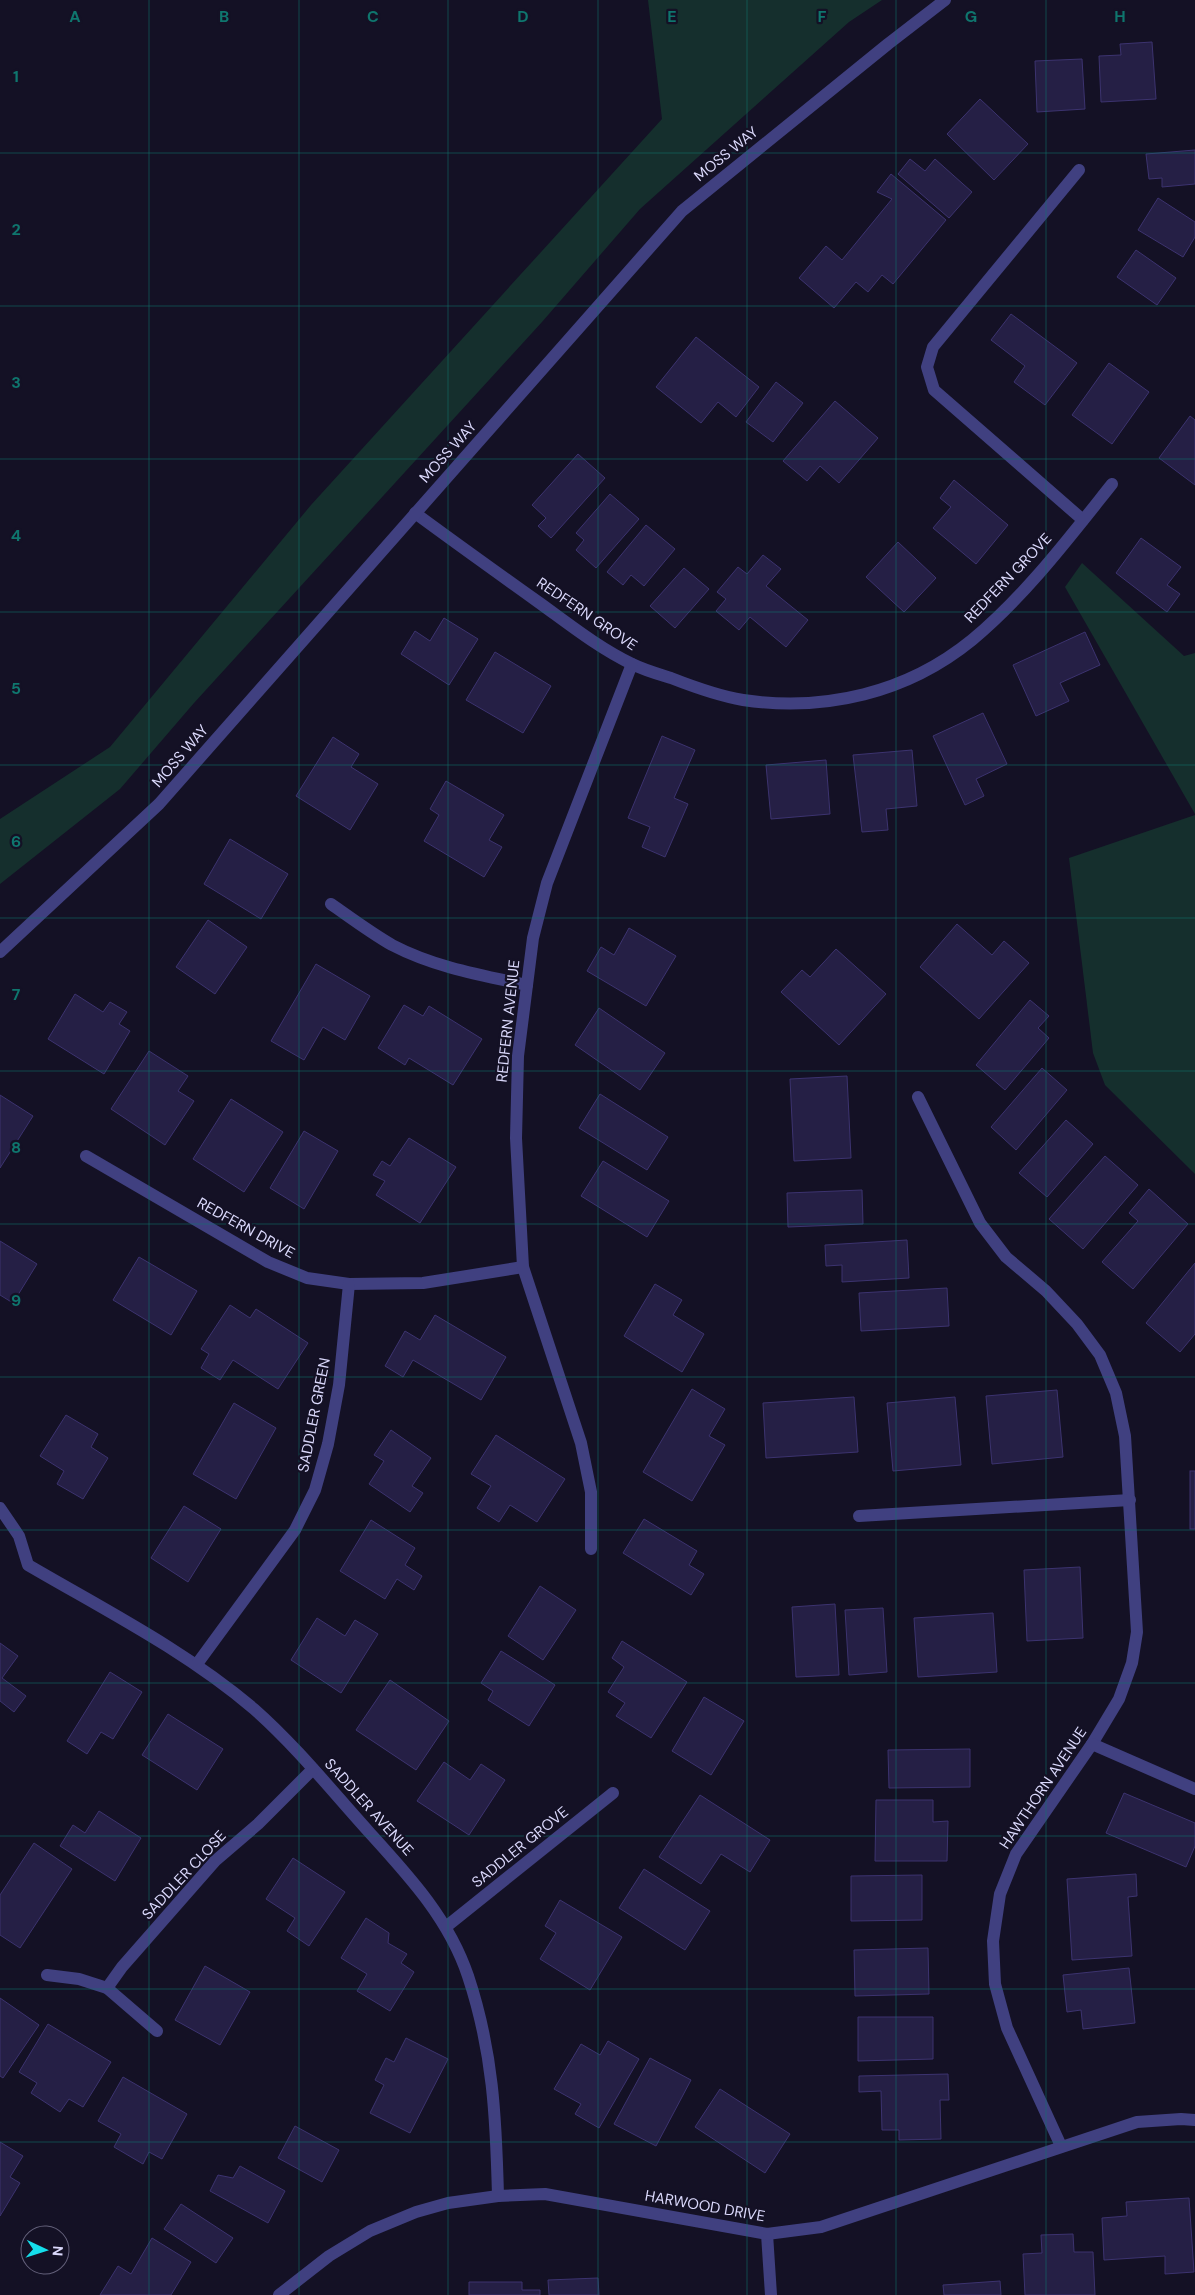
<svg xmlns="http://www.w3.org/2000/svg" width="1195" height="2295" viewBox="0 0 1195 2295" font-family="'DM Sans',sans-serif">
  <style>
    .green { fill: #152f2d }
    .building { fill: #251f45; stroke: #3c336f }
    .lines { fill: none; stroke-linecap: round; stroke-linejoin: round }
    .minor { stroke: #404080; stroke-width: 12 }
    .grid { fill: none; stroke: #0f766e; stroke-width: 1; stroke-opacity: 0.55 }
    .labels { text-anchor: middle; stroke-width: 4.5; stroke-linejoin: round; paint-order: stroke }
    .street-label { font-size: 15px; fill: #dbd9fc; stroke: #141125 }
    .grid-label { font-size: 16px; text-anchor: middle; font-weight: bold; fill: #0f766e; stroke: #141125; stroke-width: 4.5; stroke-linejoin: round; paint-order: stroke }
  </style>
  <rect width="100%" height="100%" fill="#141125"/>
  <!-- green -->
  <g class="green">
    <polygon points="648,0 882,0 849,22 640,209 542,322 194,703 120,789 0,884 0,819 110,747 311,505 662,119"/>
    <polygon points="1082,563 1184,656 1195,653 1195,814 1065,587"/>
    <polygon points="1195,815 1195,1174 1105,1085 1093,1053 1069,858"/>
  </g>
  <!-- building -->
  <g class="building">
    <polygon points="1152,42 1156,99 1101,102 1099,56 1121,55 1120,44"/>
    <polygon points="1082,59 1085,109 1037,112 1035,61"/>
    <polygon points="980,99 1028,144 994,180 947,134"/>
    <polygon points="1195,150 1195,184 1162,187 1162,178 1149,179 1146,154"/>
    <polygon points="910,159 925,171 935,159 972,192 949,218 898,174"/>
    <polygon points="891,174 946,220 893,284 882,275 868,292 856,282 834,308 799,278 826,246 842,260 892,199 877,192"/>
    <polygon points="1158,198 1195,222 1195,237 1183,257 1138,230"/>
    <polygon points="1136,250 1176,278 1157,305 1117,277"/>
    <polygon points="1011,314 1077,363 1045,405 1014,382 1025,366 991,340"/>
    <polygon points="696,337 759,387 736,417 718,402 701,423 656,387"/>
    <polygon points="1109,363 1149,392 1112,444 1072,415"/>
    <polygon points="776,382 803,403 773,442 746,422"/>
    <polygon points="835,401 878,438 839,483 820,466 807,481 783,461"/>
    <polygon points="1190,416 1195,420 1195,485 1159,458"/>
    <polygon points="578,454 605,478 551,538 538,526 546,518 532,505"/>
    <polygon points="954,480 1008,525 976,564 933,528 951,507 940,498"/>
    <polygon points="610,494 639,519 596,568 576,550 584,540 576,533"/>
    <polygon points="646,525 675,549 644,586 631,575 623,585 607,572"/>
    <polygon points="1141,538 1181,567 1167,585 1180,594 1167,612 1116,573"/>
    <polygon points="898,542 936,578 904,612 866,577"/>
    <polygon points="763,555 781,569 766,586 808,620 786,647 750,617 739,630 716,611 726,599 717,592 738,567 747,574"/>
    <polygon points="684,568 709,589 675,628 650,606"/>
    <polygon points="444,618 478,639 449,685 401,654 415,631 430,641"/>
    <polygon points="1085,632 1100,665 1060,683 1069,701 1036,716 1013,665"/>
    <polygon points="495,652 551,686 523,733 466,700"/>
    <polygon points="983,713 1007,764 976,779 984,796 965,805 933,736"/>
    <polygon points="662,736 695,750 674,798 688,804 665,857 642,847 650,827 628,818"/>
    <polygon points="333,737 359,754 351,767 378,784 350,830 296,796"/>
    <polygon points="912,750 917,806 886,809 888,830 862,832 853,755"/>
    <polygon points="826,760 830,814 771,819 766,765"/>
    <polygon points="446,781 504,815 489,840 502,847 484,877 424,841 439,815 430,809"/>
    <polygon points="230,839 288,874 261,919 204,884"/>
    <polygon points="208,920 247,947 215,994 176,967"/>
    <polygon points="957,924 992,955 1004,941 1029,963 979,1019 920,967"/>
    <polygon points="629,928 676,956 646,1006 587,971 601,947 614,955"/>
    <polygon points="836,949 886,994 839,1045 781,992 802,970 810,977"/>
    <polygon points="316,964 370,996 345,1040 323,1027 304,1060 271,1041"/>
    <polygon points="75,994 103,1012 110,1002 127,1012 119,1024 130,1031 104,1074 48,1039"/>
    <polygon points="1030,1000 1049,1016 1038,1028 1049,1038 1005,1090 976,1065"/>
    <polygon points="404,1005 423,1016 429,1006 482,1039 453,1085 409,1058 405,1065 378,1048"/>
    <polygon points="599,1008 665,1053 640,1090 575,1045"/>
    <polygon points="149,1051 188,1076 178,1091 194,1101 165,1145 111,1109"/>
    <polygon points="1042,1068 1067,1090 1016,1150 991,1127"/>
    <polygon points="847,1076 851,1158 794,1161 790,1079"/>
    <polygon points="600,1094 668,1137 647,1170 579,1128"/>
    <polygon points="0,1095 33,1116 0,1168"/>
    <polygon points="231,1099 283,1132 244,1192 193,1159"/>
    <polygon points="1066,1120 1093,1144 1047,1197 1019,1173"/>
    <polygon points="304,1131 338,1151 304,1209 270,1188"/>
    <polygon points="409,1138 456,1167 420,1223 376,1195 385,1181 373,1175 382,1161 390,1166"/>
    <polygon points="1105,1156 1138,1185 1083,1249 1049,1219"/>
    <polygon points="603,1161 669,1201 647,1237 581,1196"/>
    <polygon points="1149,1189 1188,1224 1133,1289 1102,1262 1138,1221 1129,1213"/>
    <polygon points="862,1190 863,1224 788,1227 787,1193"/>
    <polygon points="907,1240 909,1278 842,1282 842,1265 826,1266 825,1245"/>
    <polygon points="0,1241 37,1264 13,1303 0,1295"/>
    <polygon points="139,1257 197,1291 171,1335 113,1300"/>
    <polygon points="1195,1263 1195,1334 1180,1352 1146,1323"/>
    <polygon points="655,1284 682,1300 673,1315 704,1334 682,1372 624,1336"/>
    <polygon points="947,1288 949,1326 861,1331 859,1293"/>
    <polygon points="230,1305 250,1318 256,1309 308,1343 278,1389 233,1360 220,1380 201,1368 209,1354 201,1349"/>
    <polygon points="435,1315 506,1357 481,1400 413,1360 403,1377 385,1366 405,1331 420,1340"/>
    <polygon points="692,1389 725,1409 709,1436 725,1445 692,1501 643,1472"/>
    <polygon points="1057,1390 1063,1457 992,1464 986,1396"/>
    <polygon points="854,1397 858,1452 766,1458 763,1403"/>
    <polygon points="955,1397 961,1465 893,1471 887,1403"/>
    <polygon points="234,1403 276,1428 236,1499 193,1474"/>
    <polygon points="66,1415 98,1434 91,1447 108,1458 83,1499 57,1484 64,1471 40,1456"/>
    <polygon points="391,1430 431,1458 412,1486 423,1493 410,1512 369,1484 384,1461 374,1455"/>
    <polygon points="496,1435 565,1479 537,1522 510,1505 499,1522 477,1508 491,1486 471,1474"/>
    <rect x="1190" y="1471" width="5" height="58"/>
    <polygon points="184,1506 221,1529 188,1582 151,1558"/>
    <polygon points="644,1519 697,1551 689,1565 704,1574 691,1595 623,1553"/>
    <polygon points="371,1520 415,1548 405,1565 422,1576 414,1590 397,1579 385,1599 340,1571"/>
    <polygon points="1080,1567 1083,1638 1027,1641 1024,1570"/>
    <polygon points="540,1586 576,1610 543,1660 508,1636"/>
    <polygon points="835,1604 839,1675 796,1677 792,1607"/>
    <polygon points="883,1608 887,1672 849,1675 845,1610"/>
    <polygon points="993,1613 997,1672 918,1677 914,1618"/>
    <polygon points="317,1618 345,1636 355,1620 378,1634 341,1693 291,1660"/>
    <polygon points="622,1641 687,1682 651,1738 616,1716 625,1703 608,1692 624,1667 612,1658"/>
    <polygon points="0,1643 18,1656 2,1678 26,1696 14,1712 0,1701"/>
    <polygon points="501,1651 555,1685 529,1726 488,1700 493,1691 481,1683"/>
    <polygon points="110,1672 142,1692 113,1739 101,1732 87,1754 67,1741"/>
    <polygon points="390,1680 449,1721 416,1770 356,1730"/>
    <polygon points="704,1697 744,1721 711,1775 672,1751"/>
    <polygon points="168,1714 223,1749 197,1790 142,1755"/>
    <polygon points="970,1749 970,1787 889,1788 888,1750"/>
    <polygon points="444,1762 470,1780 481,1764 505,1780 469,1835 417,1801"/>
    <polygon points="1124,1793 1195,1823 1195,1846 1186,1867 1106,1833"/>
    <polygon points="700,1795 770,1840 750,1872 721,1854 701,1884 659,1857"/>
    <polygon points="876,1800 933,1800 933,1822 948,1821 947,1861 875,1861"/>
    <polygon points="99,1811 141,1838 115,1881 60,1846 73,1825 85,1833"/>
    <polygon points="34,1843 72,1869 20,1948 0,1935 0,1895"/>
    <polygon points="293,1858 345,1892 309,1946 287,1931 295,1918 266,1899"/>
    <polygon points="644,1869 710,1911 685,1950 619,1908"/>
    <polygon points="1136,1874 1137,1896 1128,1897 1132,1956 1072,1960 1067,1879"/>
    <polygon points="922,1875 922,1920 851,1921 851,1876"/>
    <polygon points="560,1900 622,1937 590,1990 540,1959 556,1933 545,1926"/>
    <polygon points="366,1918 389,1933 388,1943 407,1954 401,1963 414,1972 390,2011 357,1991 367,1974 341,1958"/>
    <polygon points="928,1948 929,1994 855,1996 854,1950"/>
    <polygon points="205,1966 250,1992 220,2045 175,2020"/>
    <polygon points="1129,1968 1135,2023 1083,2029 1081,2010 1067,2012 1063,1975"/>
    <polygon points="0,1998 39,2025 3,2078 0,2076"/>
    <polygon points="858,2017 933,2017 933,2059 858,2061"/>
    <polygon points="48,2024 111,2062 83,2107 69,2099 60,2112 31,2093 37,2083 19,2072"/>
    <polygon points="406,2038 448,2059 410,2133 370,2113 384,2085 375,2080 386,2058 394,2062"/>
    <polygon points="608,2041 639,2059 599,2128 575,2114 581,2104 554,2089 581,2044 600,2055"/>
    <polygon points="650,2058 691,2080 656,2146 614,2124"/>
    <polygon points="948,2074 949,2100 940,2100 941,2139 899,2140 899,2130 882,2130 881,2091 859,2092 859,2076"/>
    <polygon points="123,2077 187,2114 162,2159 149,2152 143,2164 114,2147 121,2134 98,2121"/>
    <polygon points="720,2089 790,2134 765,2173 695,2127"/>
    <polygon points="295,2126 339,2150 322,2182 278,2158"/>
    <polygon points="0,2142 23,2156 10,2177 20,2183 0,2216"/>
    <polygon points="240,2166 285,2191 268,2223 210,2191 218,2175 233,2178"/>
    <polygon points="1189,2198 1194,2272 1165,2274 1165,2256 1104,2260 1102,2218 1127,2216 1126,2202"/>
    <polygon points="181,2204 233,2238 216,2263 164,2229"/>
    <polygon points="1073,2234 1074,2252 1093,2252 1095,2295 1025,2295 1023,2254 1042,2253 1041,2235"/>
    <polygon points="152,2238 191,2262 171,2295 100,2295 118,2266 131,2274"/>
    <polygon points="598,2278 599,2295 549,2295 548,2280"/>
    <polygon points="1000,2281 1001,2295 944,2295 943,2285"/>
    <polygon points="469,2282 522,2282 522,2290 540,2290 540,2295 469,2295"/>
  </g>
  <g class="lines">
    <!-- minor -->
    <g class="minor">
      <polyline points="1079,170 933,347 927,367 934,390 1083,520"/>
      <path d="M415 513C457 544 499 574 541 604 570 625 599 648 632 664 644 670 658 674 671 678 694 687 719 696 743 700 825 712 907 693 972 640 1025 596 1069 538 1112 484"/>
      <path d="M331 904C351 918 371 933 392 945 434 967 480 975 527 985"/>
      <polyline points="0,952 159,804 682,211 888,44 945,0"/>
      <polyline points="918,1097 980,1223 1006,1257 1046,1291 1077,1324 1100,1355 1116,1393 1125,1436 1137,1632 1132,1663 1119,1699 1092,1744 1016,1854 1000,1894 993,1941 995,1984 1007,2028 1061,2146"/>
      <polyline points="86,1156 268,1262 307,1278 349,1284 423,1283 523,1267"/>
      <path d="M0 1508 19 1536 28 1565C105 1610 186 1651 254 1709 296 1746 332 1791 369 1832 409 1876 449 1919 468 1976 493 2051 496 2117 498 2196"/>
      <polyline points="859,1516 1130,1500"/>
      <polyline points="591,1549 591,1492 581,1443 523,1267 516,1138 518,1056 533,938 547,883 632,664"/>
      <polyline points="197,1664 295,1530 315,1490 328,1444 339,1385 349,1284"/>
      <polyline points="1092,1744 1195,1789"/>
      <polyline points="447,1926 613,1793"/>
      <polyline points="47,1975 79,1979 107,1988 157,2031"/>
      <polyline points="107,1988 122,1967 215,1861 258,1824 313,1769"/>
      <polyline points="767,2234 771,2295"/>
      <polyline points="279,2295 329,2256 370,2231 416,2212 448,2203 498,2196 545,2194 767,2234 821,2227 1137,2122 1181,2119 1195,2120"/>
    </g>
  </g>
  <!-- grid -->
  <path class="grid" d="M149 0V2295M299 0V2295M448 0V2295M598 0V2295M747 0V2295M896 0V2295M1046 0V2295M0 153H1195M0 306H1195M0 459H1195M0 612H1195M0 765H1195M0 918H1195M0 1071H1195M0 1224H1195M0 1377H1195M0 1530H1195M0 1683H1195M0 1836H1195M0 1989H1195M0 2142H1195"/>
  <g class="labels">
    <!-- street labels -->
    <g class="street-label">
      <text transform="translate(726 154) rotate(-39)" y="5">MOSS WAY</text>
      <text transform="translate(448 452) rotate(-48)" y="5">MOSS WAY</text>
      <text transform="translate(1008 578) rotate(-46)" y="5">REDFERN GROVE</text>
      <text transform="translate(587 614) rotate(34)" y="5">REDFERN GROVE</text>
      <text transform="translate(180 756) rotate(-49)" y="5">MOSS WAY</text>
      <text transform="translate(508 1021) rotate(-84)" y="5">REDFERN AVENUE</text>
      <text transform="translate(246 1228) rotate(29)" y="5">REDFERN DRIVE</text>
      <text transform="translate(314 1415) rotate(-79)" y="5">SADDLER GREEN</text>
      <text transform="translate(1043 1788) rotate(-56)" y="5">HAWTHORN AVENUE</text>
      <text transform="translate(369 1807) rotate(48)" y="5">SADDLER AVENUE</text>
      <text transform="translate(520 1847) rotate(-39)" y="5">SADDLER GROVE</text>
      <text transform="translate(184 1875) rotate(-47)" y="5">SADDLER CLOSE</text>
      <text transform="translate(705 2206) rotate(10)" y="5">HARWOOD DRIVE</text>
    </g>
  </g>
  <g class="grid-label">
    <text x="75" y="22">A</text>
    <text x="224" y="22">B</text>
    <text x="373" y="22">C</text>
    <text x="523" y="22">D</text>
    <text x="672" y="22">E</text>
    <text x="822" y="22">F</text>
    <text x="971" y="22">G</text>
    <text x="1120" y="22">H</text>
    <text x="16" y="82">1</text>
    <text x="16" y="235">2</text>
    <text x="16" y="388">3</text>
    <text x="16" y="541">4</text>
    <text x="16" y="694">5</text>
    <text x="16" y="847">6</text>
    <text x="16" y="1000">7</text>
    <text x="16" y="1153">8</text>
    <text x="16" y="1306">9</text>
  </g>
  <!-- north arrow -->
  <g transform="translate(45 2250) rotate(94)"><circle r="24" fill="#141125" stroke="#64617b"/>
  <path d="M0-4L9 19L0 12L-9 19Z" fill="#15deeb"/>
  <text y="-8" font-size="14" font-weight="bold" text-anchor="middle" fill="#dbd9fc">N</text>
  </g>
</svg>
